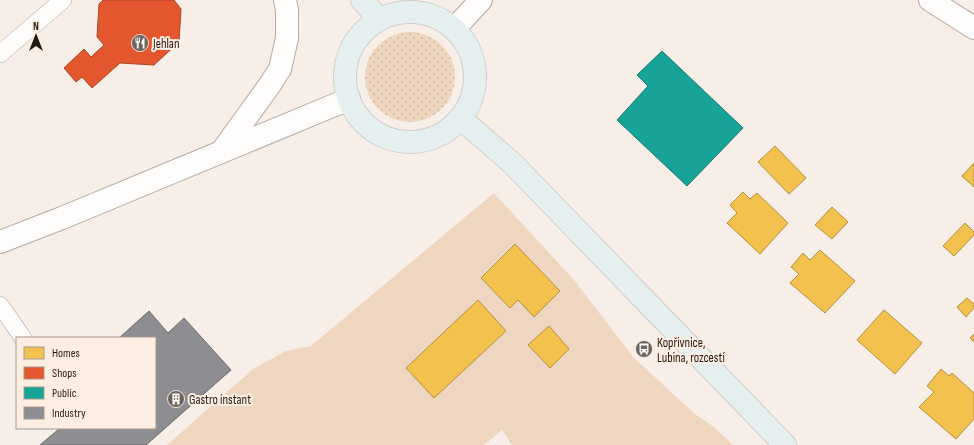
<svg xmlns="http://www.w3.org/2000/svg" width="974" height="445" viewBox="0 0 974 445" font-family="'Sofia Sans Condensed',sans-serif">
  <style>
    .grass { fill: url(#grass-dots) }
    .garden { fill: #eed6c0 }
    .homes { fill: #f2c14e; stroke: #b48f3c }
    .shops { fill: #e4572e; stroke: #aa4526 }
    .public { fill: #17a398; stroke: #1b7a70 }
    .industry { fill: #8d8d92; stroke: #6d6a6c }
    .lines { fill: none; stroke-linecap: round; stroke-linejoin: round }
    .lane-casing { stroke: #b1a9a2; stroke-width: 18 }
    .street-casing { stroke: #b1a9a2; stroke-width: 24 }
    .secondary-casing { stroke: #b1a9a2; stroke-width: 24 }
    .primary-casing { stroke: #d0ccc7; stroke-width: 24 }
    .lane { stroke: #fefdfb; stroke-width: 17 }
    .street { stroke: #fefdfb; stroke-width: 22 }
    .secondary { stroke: #fefdfb; stroke-width: 22 }
    .primary { stroke: #e6eff0; stroke-width: 22 }
    .labels { text-anchor: middle; stroke-width: 4; stroke-linejoin: round; paint-order: stroke }
    .poi-label { font-size: 13px; fill: #231a13; stroke: #fdeee1; text-anchor: start }
  </style>
  <defs>
    <pattern id="grass-dots" width="8" height="8" patternUnits="userSpaceOnUse"><rect width="8" height="8" fill="#eed6c0"/><path d="M2 2h.1M6 6h.1" fill="none" stroke="#ccb7a4" stroke-width="1.8" stroke-linecap="round"/></pattern>
  </defs>
  <rect width="100%" height="100%" fill="#f7efe7"/>
  <!-- grass -->
  <circle class="grass" cx="410" cy="77" r="45"/>
  <!-- garden -->
  <polygon class="garden" points="494,193 574,280 634,358 695,414 714,427 733,445 512,445 502,430 484,445 167,445 253,369 286,351 311,346"/>
  <!-- homes -->
  <g class="homes">
    <polygon points="775,146 806,178 789,194 758,162"/>
    <polygon points="974,163 974,187 962,176"/>
    <polygon points="743,192 750,199 757,193 788,223 760,254 727,223 737,213 730,205"/>
    <polygon points="832,207 848,222 832,239 815,225"/>
    <polygon points="965,223 974,232 974,235 954,256 943,246"/>
    <polygon points="515,244 560,291 534,317 518,300 510,308 481,278"/>
    <polygon points="820,250 855,281 825,313 790,283 799,274 791,267 803,253 810,260"/>
    <polygon points="967,298 974,304 974,308 966,317 957,307"/>
    <polygon points="478,300 506,331 434,398 406,368"/>
    <polygon points="884,310 922,343 895,374 857,340"/>
    <polygon points="549,326 569,349 550,368 528,345"/>
    <polygon points="974,334 974,342 970,338"/>
    <polygon points="941,369 949,376 952,373 974,393 974,419 956,439 919,407 934,392 927,386"/>
  </g>
  <!-- shops -->
  <polygon class="shops" points="103,0 174,0 181,9 179,42 154,65 120,63 92,88 82,77 76,82 64,68 84,49 91,57 104,45 97,37 99,4"/>
  <!-- public -->
  <polygon class="public" points="662,51 743,128 687,186 617,120 648,86 637,75"/>
  <!-- industry -->
  <polygon class="industry" points="149,311 168,333 184,318 231,370 146,445 40,445 60,428 155,428 155,338 119,338"/>
  <g class="lines">
    <!-- lane casing -->
    <g class="lane-casing">
      <g id="lane">
        <polyline points="0,54 63,0"/>
        <polyline points="0,305 23,338"/>
      </g>
    </g>
    <!-- street casing -->
    <g class="street-casing">
      <polyline id="street" points="930,0 974,28"/>
    </g>
    <!-- secondary casing -->
    <g class="secondary-casing">
      <g id="secondary">
        <polyline points="454,29 481,0"/>
        <polyline points="222,151 269,86 280,69 287,38 287,10 285,0"/>
        <polyline points="0,242 62,218 349,99"/>
      </g>
    </g>
    <!-- primary casing -->
    <g class="primary-casing">
      <g id="primary">
        <polyline points="362,0 379,19"/>
        <circle cx="410" cy="77" r="65"/>
        <polyline points="460,118 512,163 785,445"/>
      </g>
    </g>
    <!-- lane -->
    <use href="#lane" class="lane"/>
    <!-- street -->
    <use href="#street" class="street"/>
    <!-- secondary -->
    <use href="#secondary" class="secondary"/>
    <!-- primary -->
    <use href="#primary" class="primary"/>
  </g>
  <!-- icons -->
  <defs>
    <g id="restaurant-disc" transform="scale(0.9)"><circle r="9.5" fill="#6d655d" stroke="#fdeee1"/><path d="M-5-6h1v4h1v-4h1v4h1v-4h1v5L-1.5 .5V6h-2V.5L-5-1ZM5-6V6H3V1.5H1.5Q1.5-4 5-6Z" fill="#fff"/></g>
    <g id="bus-disc" transform="scale(0.9)"><circle r="9.5" fill="#6d655d" stroke="#fdeee1"/><path d="M-5-6H5V4H4V6H2V4H-2V6H-4V4H-5ZM-3.5-4V0h7V-4ZM-3.5 1.2v1.5H-2V1.2ZM2 1.2v1.5H3.5V1.2Z" fill="#fff"/></g>
    <g id="building-disc" transform="scale(0.9)"><circle r="9.5" fill="#6d655d" stroke="#fdeee1"/><path d="M-4-6H4V6H1V3H-1V6H-4ZM-2.5-4.3h1.7v1.8h-1.7ZM.8-4.3h1.7v1.8H.8ZM-2.5-1h1.7V.8h-1.7ZM.8-1h1.7V.8H.8Z" fill="#fff"/></g>
  </defs>
  <g fill-rule="evenodd">
    <use href="#restaurant-disc" x="140" y="43"/>
    <use href="#bus-disc" x="644" y="349"/>
    <use href="#building-disc" x="176" y="399"/>
  </g>
  <g class="labels">
    <!-- poi labels -->
    <g class="poi-label">
      <text x="153" y="48">Jehlan</text>
      <text x="657" y="347">Kopřivnice,<tspan x="657" dy="15">Lubina, rozcestí</tspan></text>
      <text x="189" y="404">Gastro instant</text>
    </g>
  </g>
  <!-- legend -->
  <rect x="16" y="337" width="140" height="92" fill="#fdeee1" stroke="#a6998f"/>
  <rect x="24" y="347" width="20" height="12" fill="#f2c14e" stroke="#a6998f"/>
  <text x="52" y="357" font-size="12" fill="#231a13">Homes</text>
  <rect x="24" y="367" width="20" height="12" fill="#e4572e" stroke="#a6998f"/>
  <text x="52" y="377" font-size="12" fill="#231a13">Shops</text>
  <rect x="24" y="387" width="20" height="12" fill="#17a398" stroke="#a6998f"/>
  <text x="52" y="397" font-size="12" fill="#231a13">Public</text>
  <rect x="24" y="407" width="20" height="12" fill="#8d8d92" stroke="#a6998f"/>
  <text x="52" y="417" font-size="12" fill="#231a13">Industry</text>
  <!-- north arrow -->
  <g transform="translate(36 36)" stroke="#fdeee1" stroke-width="3" paint-order="stroke">
  <path d="M0-3L7 15L0 10L-7 15Z" fill="#231a13"/>
  <text y="-6" font-size="11" font-weight="bold" text-anchor="middle" fill="#231a13">N</text>
  </g>
</svg>
